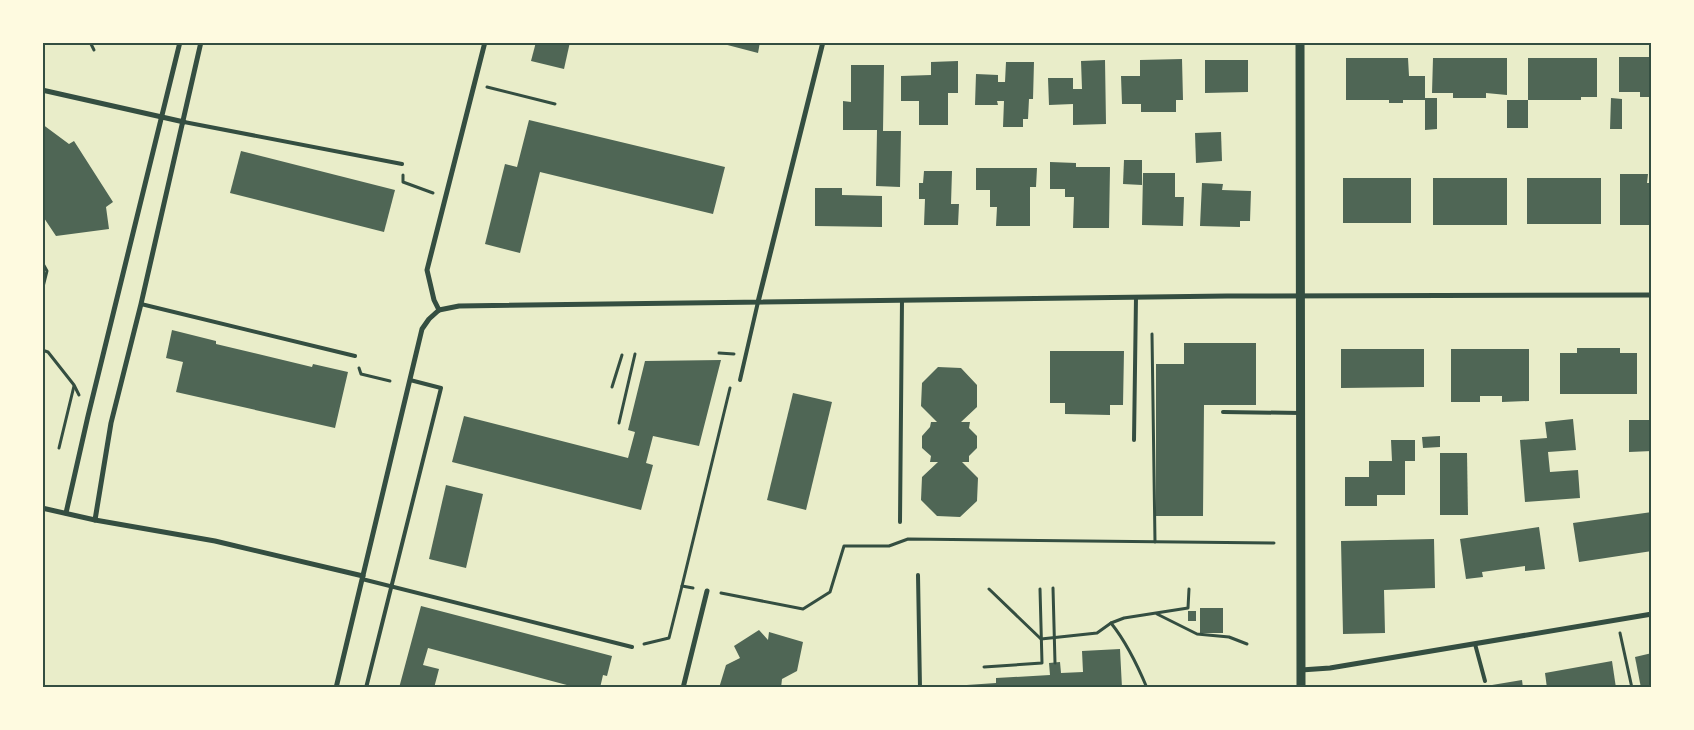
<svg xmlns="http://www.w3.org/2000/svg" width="1694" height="730" viewBox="0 0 1694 730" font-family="Barlow,sans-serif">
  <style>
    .building { fill: #4f6655 }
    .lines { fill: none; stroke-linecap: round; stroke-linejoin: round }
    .path { stroke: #344e41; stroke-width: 3 }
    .service { stroke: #344e41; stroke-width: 4 }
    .minor { stroke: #344e41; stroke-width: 5 }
    .tertiary { stroke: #344e41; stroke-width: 9 }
    .neatline { fill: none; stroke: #344e41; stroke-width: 2 }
  </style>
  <rect width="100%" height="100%" fill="#e9edc9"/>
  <!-- building -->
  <g class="building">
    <polygon points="536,42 570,42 564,69 531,61"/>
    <polygon points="716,42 760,42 758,53"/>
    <polygon points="1619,57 1652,57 1652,97 1640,97 1640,92 1619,92"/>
    <polygon points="1346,58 1408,58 1409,76 1425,76 1425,98 1437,98 1437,129 1425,130 1425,100 1403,100 1403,103 1389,103 1389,100 1346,100"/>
    <polygon points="1433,58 1507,58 1507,95 1486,93 1486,98 1453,98 1453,93 1432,93"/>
    <polygon points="1528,58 1597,58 1597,97 1581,97 1581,100 1528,100 1528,128 1507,128 1507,100 1528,100"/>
    <polygon points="1182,59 1183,100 1176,100 1176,112 1141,112 1141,104 1122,104 1121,76 1140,76 1140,60"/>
    <polygon points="1105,60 1106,124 1073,125 1073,104 1049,105 1048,78 1073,78 1073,89 1082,89 1081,61"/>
    <polygon points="1205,60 1248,60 1248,92 1205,93"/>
    <polygon points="958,61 958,93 948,93 948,125 919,125 919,101 901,101 901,76 931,75 931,62"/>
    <polygon points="1006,62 1034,62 1033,99 1029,99 1028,119 1023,119 1023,127 1003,127 1004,101 997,101 998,105 975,105 976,74 998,75 998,82 1005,82"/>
    <polygon points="851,65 884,65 883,131 901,131 900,187 876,186 877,130 843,130 843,101 851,102"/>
    <polygon points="1611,98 1622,99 1622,129 1610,129"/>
    <polygon points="529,120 725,167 713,214 540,172 520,253 485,244 505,164 517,167"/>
    <polygon points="42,124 69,144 74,141 113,202 106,207 109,229 56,236 42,215"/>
    <polygon points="1221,132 1222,161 1196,163 1195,133"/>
    <polygon points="241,151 395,190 384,232 230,193"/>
    <polygon points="1124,160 1142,160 1142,185 1123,184"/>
    <polygon points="1050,162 1076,163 1076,167 1110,167 1109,228 1073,228 1074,197 1065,197 1065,189 1050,189"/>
    <polygon points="976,168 1037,168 1036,187 1030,187 1030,226 996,226 997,207 990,207 990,190 976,190"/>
    <polygon points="924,171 952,171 951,204 959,204 958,225 924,225 925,199 919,199 919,183 923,183"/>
    <polygon points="1143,173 1175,173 1175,197 1184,197 1183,226 1142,225"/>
    <polygon points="1620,174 1648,174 1647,183 1652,183 1652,225 1620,225"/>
    <rect x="1343" y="178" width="68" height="45"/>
    <rect x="1433" y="178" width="74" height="47"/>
    <rect x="1527" y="178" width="74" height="46"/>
    <polygon points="1202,183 1223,184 1222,190 1251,191 1250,221 1240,221 1240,227 1200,226"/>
    <polygon points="815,188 842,188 842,195 882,196 882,227 815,226"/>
    <polygon points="172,330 216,341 216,344 312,367 313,364 348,372 335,428 176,392 183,362 166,358"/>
    <polygon points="1184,343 1256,343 1256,405 1204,405 1203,516 1156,516 1156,364 1184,364"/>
    <polygon points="1577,348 1620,348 1620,353 1637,353 1637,394 1560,394 1560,353 1577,353"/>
    <polygon points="1341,349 1424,349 1424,387 1341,388"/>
    <polygon points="1451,349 1529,349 1529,401 1502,402 1502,396 1480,396 1480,402 1451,402"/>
    <polygon points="1050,351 1124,351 1123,405 1110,405 1110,415 1065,414 1065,403 1050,403"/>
    <polygon points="721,360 699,446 653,436 646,463 653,465 641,510 452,462 464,416 628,458 635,432 628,430 645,361"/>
    <polygon points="938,367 961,368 977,385 977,407 961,422 970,422 969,428 977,436 977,448 969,456 969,462 962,462 978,478 977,501 960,517 937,516 921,500 922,477 938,462 930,462 931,456 922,448 922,436 930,427 931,422 937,422 921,406 922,383"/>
    <polygon points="793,393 832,402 806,510 767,500"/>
    <polygon points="1573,419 1576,450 1548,452 1550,472 1578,470 1580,498 1525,502 1520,440 1547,438 1545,422"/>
    <polygon points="1629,420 1652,420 1652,451 1629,452"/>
    <polygon points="1440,436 1440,447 1423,448 1422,437"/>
    <polygon points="1391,440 1415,440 1415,461 1405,461 1405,495 1377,495 1377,506 1345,506 1345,477 1369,477 1369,461 1392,461"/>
    <polygon points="1440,453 1467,453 1468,515 1440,515"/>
    <polygon points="446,485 483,494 466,568 429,559"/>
    <polygon points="1652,512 1652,551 1579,562 1573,523"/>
    <polygon points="1539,527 1545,569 1525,571 1525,566 1482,572 1483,577 1466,579 1460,539"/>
    <polygon points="1434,539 1435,588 1384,590 1385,633 1343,634 1341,541"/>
    <polygon points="421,606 612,656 607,676 603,675 600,688 578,688 428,648 423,665 439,669 434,688 399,688"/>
    <rect x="1200" y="608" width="23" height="25"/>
    <rect x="1188" y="611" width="8" height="10"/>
    <polygon points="759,630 768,640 769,632 803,642 797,671 782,679 781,688 771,685 768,688 719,688 726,665 740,658 734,646"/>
    <polygon points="1120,649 1122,688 952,688 952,686 996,683 996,678 1050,675 1049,663 1060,662 1061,673 1083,672 1082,651"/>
    <polygon points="1652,653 1652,688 1641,688 1635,657"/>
    <polygon points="1612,661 1616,688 1547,688 1545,673"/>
    <polygon points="1522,680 1523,688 1493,688 1492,685"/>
  </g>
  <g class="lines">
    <!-- path -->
    <g class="path">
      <polyline points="90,42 94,50"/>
      <polyline points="487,87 555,104"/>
      <polyline points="403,175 403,182 433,193"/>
      <polyline points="42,262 47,271 42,291"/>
      <polyline points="1152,334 1155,542"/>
      <polyline points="42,350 48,352 74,385 79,395"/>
      <polyline points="719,353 734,354"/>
      <polyline points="359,368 361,374 390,381"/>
      <polyline points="612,387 622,355"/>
      <polyline points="619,423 635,354"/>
      <polyline points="59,448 74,386"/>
      <polyline points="682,586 730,388"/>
      <polyline points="1053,588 1055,663"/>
      <polyline points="989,589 1041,639 1097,633 1111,623 1124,618 1188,608 1189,589"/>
      <polyline points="721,593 803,609 830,592 844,546 889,546 908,539 1274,543"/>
      <polyline points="1157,614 1197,634 1229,637 1247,644"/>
      <path d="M1111 623C1127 643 1137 664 1147 688"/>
      <polyline points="1620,633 1632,688"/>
      <polyline points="644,644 669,638 682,586 693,588"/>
      <polyline points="984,667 1042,663 1040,589"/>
    </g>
    <!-- service -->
    <g class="service">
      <polyline points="184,122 402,164"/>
      <polyline points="141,304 355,356"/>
      <polyline points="740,380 758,302"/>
      <polyline points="1223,412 1301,413"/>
      <polyline points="1134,440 1136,297"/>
      <polyline points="900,522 902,300"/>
      <polyline points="918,575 920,688"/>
      <polyline points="362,579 632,647"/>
      <polyline points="1475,644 1485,681"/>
      <polyline points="366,688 441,388 410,380"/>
    </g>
    <!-- minor -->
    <g class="minor">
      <polyline points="42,90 184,122"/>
      <polyline points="758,302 823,42"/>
      <polyline points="439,310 459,306 1227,296 1652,295"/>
      <polyline points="439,310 434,300 427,270 485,42"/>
      <polyline points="42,508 95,520 215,541 363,576"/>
      <polyline points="66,513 88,416 180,42"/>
      <polyline points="95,520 111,423 141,304 201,42"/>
      <polyline points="1301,670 1330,668 1652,614"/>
      <polyline points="336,688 422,329 429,319 439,310"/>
      <polyline points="683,688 707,591"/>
    </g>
    <!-- tertiary -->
    <polyline class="tertiary" points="1300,42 1301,688"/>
  </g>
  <!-- border -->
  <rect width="1694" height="730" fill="none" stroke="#fefae0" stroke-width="88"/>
  <rect x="44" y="44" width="1606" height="642" class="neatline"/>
</svg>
